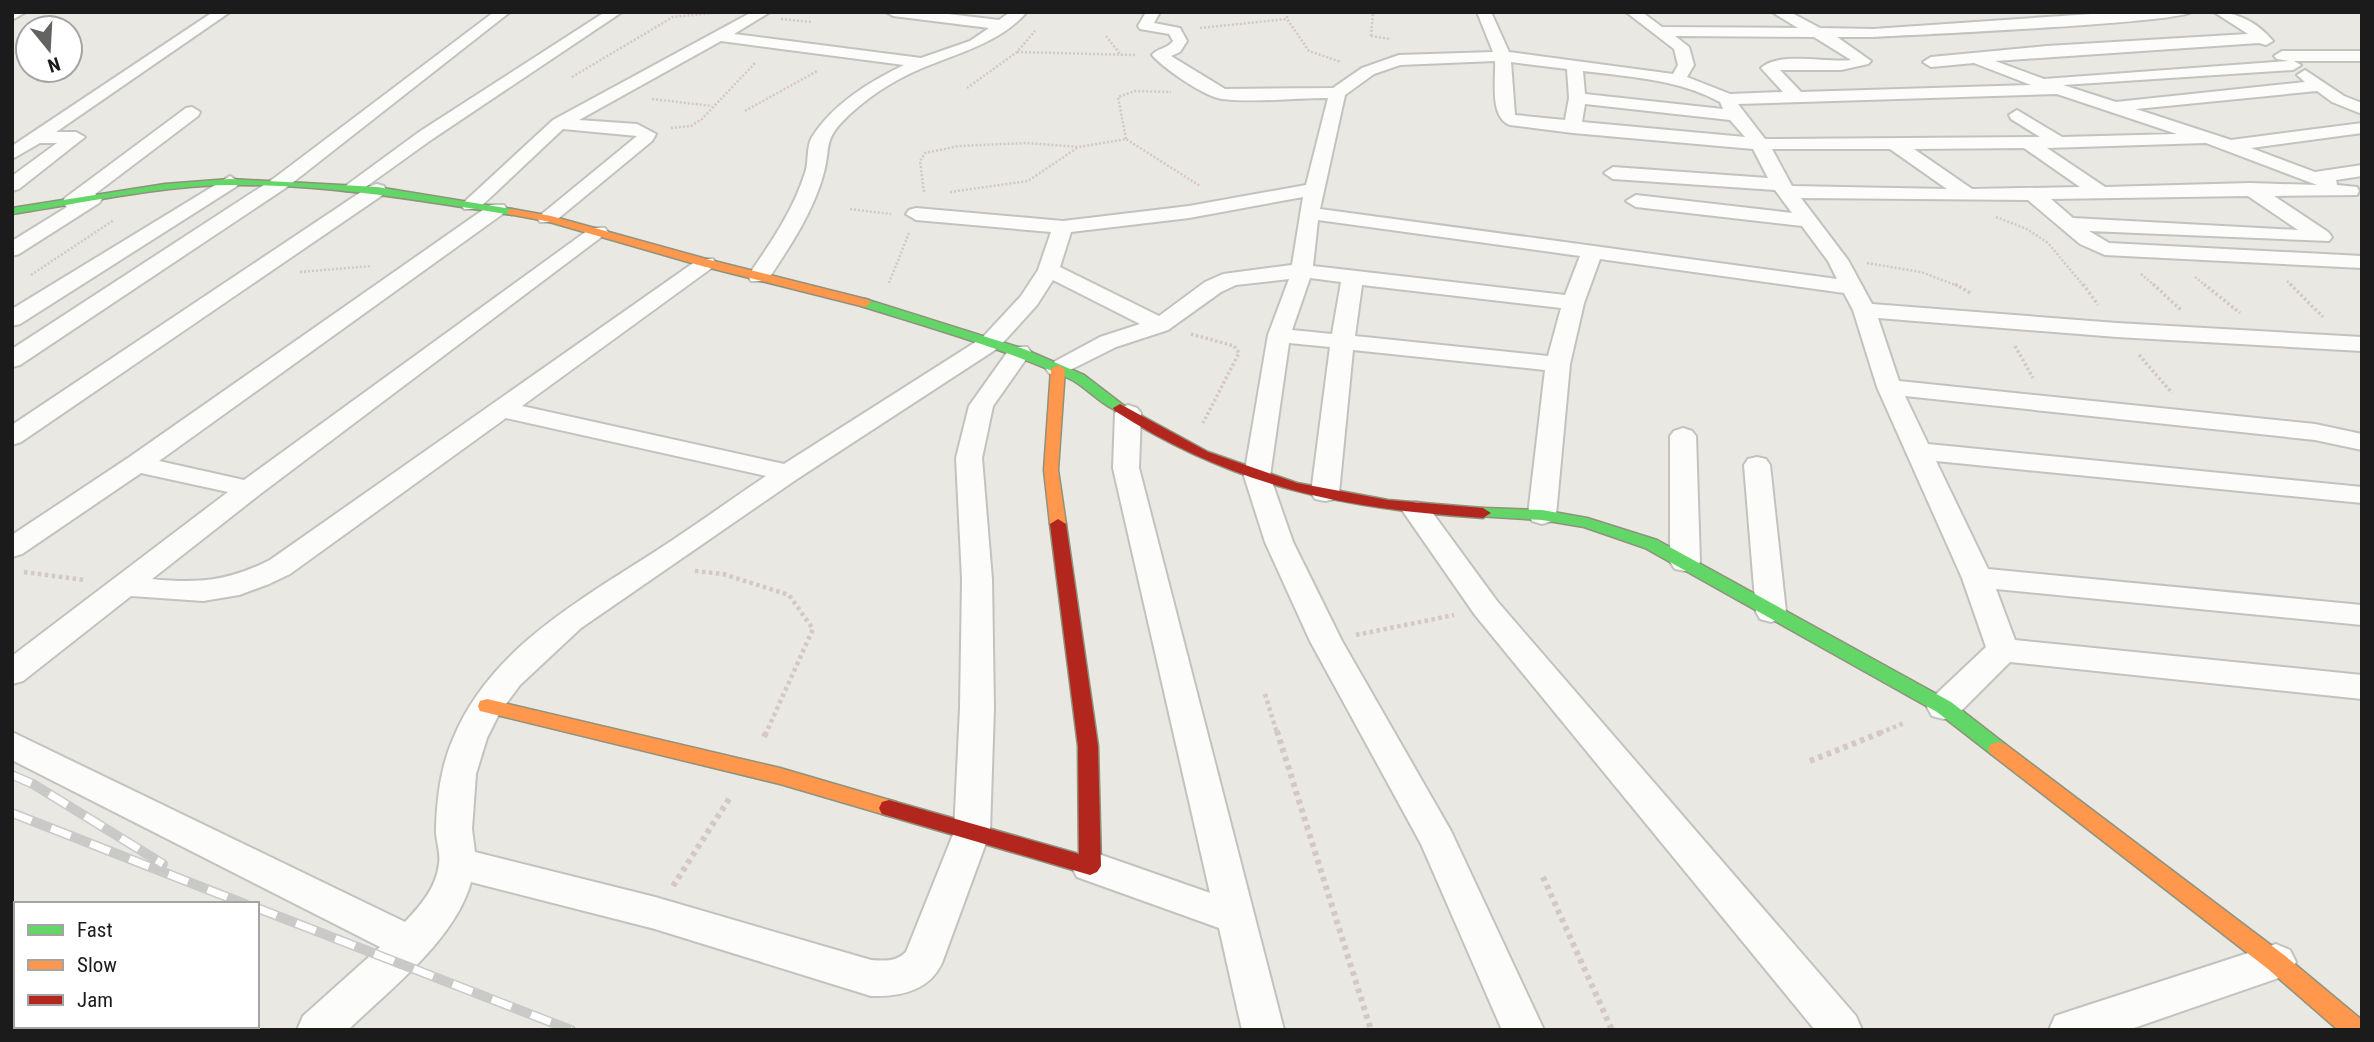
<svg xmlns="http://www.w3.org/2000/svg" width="2374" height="1042" viewBox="0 0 2374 1042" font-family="'Roboto Condensed',sans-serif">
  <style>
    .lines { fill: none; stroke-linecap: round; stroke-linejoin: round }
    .street-casing { stroke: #c2c2bf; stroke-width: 4 }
    .fast-casing { stroke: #8f927c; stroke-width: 3 }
    .slow-casing { stroke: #8f927c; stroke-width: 3 }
    .jam-casing { stroke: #8f927c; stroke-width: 3 }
    .path-far3 { stroke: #d5c7c4; stroke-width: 2.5; stroke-dasharray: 2 2; stroke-linecap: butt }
    .path-far2 { stroke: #d5c7c4; stroke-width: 3.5; stroke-dasharray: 2.5 2.5; stroke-linecap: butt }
    .path-far1 { stroke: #d5c7c4; stroke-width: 4.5; stroke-dasharray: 3.5 3.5; stroke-linecap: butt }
    .path { stroke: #d5c7c4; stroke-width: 6; stroke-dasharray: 4.5 4.5; stroke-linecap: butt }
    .street { fill: #fcfcfb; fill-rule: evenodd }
    .fast { fill: #63d668; fill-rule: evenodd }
    .slow { fill: #ff974d; fill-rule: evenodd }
    .jam { fill: #b3261e; fill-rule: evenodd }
    .rail-casing { stroke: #c9c9c8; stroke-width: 10 }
    .rail { stroke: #fff; stroke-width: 7; stroke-dasharray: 21; stroke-linecap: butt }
  </style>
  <rect width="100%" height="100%" fill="#e9e8e3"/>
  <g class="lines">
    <!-- street casing -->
    <g class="street-casing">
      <g id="street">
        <polygon points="12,12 26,12 12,20"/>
        <polygon points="213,12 230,12 56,132 76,132 85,137 19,189 12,191 12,176 57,143 40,143 12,159 12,146"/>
        <polygon points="494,12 510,12 287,187 20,365 12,367 12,349 273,179"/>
        <polygon points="605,12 622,12 431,140 360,191 346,191 344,187 419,132"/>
        <path d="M752 12H770L734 34 921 58 970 41 989 28 893 16 886 12H931L999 20 1010 12H1027C998 44 957 53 920 69 890 82 863 100 841 123 824 141 830 151 824 172 814 211 789 248 767 281H751L748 276C770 244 793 211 805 173 809 162 806 147 812 137 833 104 869 82 904 65L721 41 579 120 637 124 656 134 652 141 554 222H540L537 218 637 136 563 129 478 209H464L461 205 553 120Z"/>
        <path d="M1146 12H1160L1154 23 1180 28 1187 41 1180 52 1171 56 1225 89 1333 88 1362 68 1399 55 1493 52 1477 12H1491L1509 52 1673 74 1678 65 1674 49 1626 12H1642L1662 27 1798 28 1772 12H1790L1820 28 1873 29 2121 12H2191C2178 23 1912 35 1873 37H1837L1871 61 1868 64 1841 70H1780L1801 92 2031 85 1974 63 1931 67 1923 62 1931 57 2047 46 2248 34 2214 12C2238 12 2258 23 2273 41L2266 45 2259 43 1995 61 2044 79 2289 61 2277 59 2274 56 2282 51H2362V61H2294L2301 65 2293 70 2063 85 2116 102 2305 82 2297 75 2305 70 2344 96 2362 103V114L2332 102 2317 91 2136 109 2231 140 2362 123V133L2251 148 2315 172 2362 165V176L2336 180 2337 185 2357 187 2359 191 2357 195 2274 196 2328 232 2332 237 2329 241 2089 231 2109 243 2362 256V268L2105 255 2080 244 2028 200 1801 198 1848 260 1872 304 2117 323 2362 337V351L2117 337 1878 318 1899 381 2315 424 2362 434V450L2315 440 1905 396 1928 444 2362 487V503L1936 461 1988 569 2362 605V625L1996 589 2015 640 2362 675V699L2010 662 1956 716 1944 719 1932 716 1927 707 1932 698 1986 647 1962 578 1877 387 1853 310 1844 293 1600 259 1584 303 1570 364 1556 515 1552 521 1542 524 1532 521 1528 515 1545 370 1353 350 1339 493 1335 499 1325 501 1315 499 1311 493 1330 347 1289 343 1270 476 1293 542 1342 641 1451 831 1544 1030H1502L1421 844 1310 641 1265 542 1244 476 1268 335 1289 279 1236 285 1221 292 1168 330 1116 347 1058 376 1050 374 1046 369 1050 364 1100 337 1140 324 1053 280 1037 305 998 348 797 479 581 628 520 685 500 712 487 738 476 774 472 829 475 852 655 897 871 960C885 961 896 962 906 952L954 832 960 708 962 579 956 458 969 406 1011 347H1027L1031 352 993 406 982 458 992 579 994 708 990 832 942 963C929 991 900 997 871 996L655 929 471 882C455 940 390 989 348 1030H297L303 1016 380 947 12 760V732L405 922C421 905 436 888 439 864 441 852 435 839 436 827 437 797 441 766 453 739 489 650 580 600 656 551 693 527 729 501 766 476L506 418 290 574 269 584 239 595 203 601 131 596 23 681 12 684V656L228 492 141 473 22 554 12 557V535L128 458 490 205H504L507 209 504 213 159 461 244 480 591 228H605L608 232 259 495 152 579C199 584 228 581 270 560L699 259H713L716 263 713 267 522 406 784 464 982 338 1021 296 1038 270 1051 232 916 220 906 214 909 210 916 208 1063 221 1189 206 1306 185 1328 98C1293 98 1256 103 1222 99 1205 97 1163 68 1152 55 1157 48 1168 49 1173 41L1169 34 1140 29 1138 26ZM1675 36 1814 37 1851 60C1827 63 1779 51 1761 68L1783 92 1730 94 1687 77 1694 65 1689 47ZM1495 61C1496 80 1489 117 1510 125L1573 133 1753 149 1768 178 1613 167 1604 173 1613 179 1775 190 1792 213 1636 195 1626 201 1636 207 1802 226 1828 261 1837 279 1320 209 1345 95 1374 74 1400 65ZM1511 62 1567 69 1569 98 1565 120 1515 115ZM1583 71C1631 77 1677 79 1720 102L1723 109 1585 94ZM2057 94 2177 134 2062 137 2017 110 2009 115 2011 119 2040 137 1765 139 1738 104ZM1585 104 1730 120 1745 137 1582 122ZM2206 143 2317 185 2250 183 2105 187 2047 148ZM2024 148 2080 187 1972 189 1914 149ZM1772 149H1890L1947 189 1792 186ZM2248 196 2298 230 2073 218 2051 199ZM1303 197 1292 265 1223 274 1205 282 1159 316 1060 267 1071 232 1189 218ZM1318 220 1580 256 1565 295 1313 266ZM1310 278 1341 282 1332 334 1292 330ZM1362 285 1561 308 1548 356 1355 336Z"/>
        <polygon points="192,107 200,112 198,116 95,194 102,199 99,203 19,254 12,256 12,241 67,207 62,202 65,198 186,108"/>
        <polygon points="230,176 239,182 237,186 20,324 12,326 12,309"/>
        <polygon points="377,184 384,186 386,190 384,194 21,442 12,445 12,425 370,186"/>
        <polygon points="1128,405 1137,408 1141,413 1139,468 1284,1030 1242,1030 1219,928 1077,877 1071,866 1077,855 1090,851 1210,893 1113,468 1115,413 1119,408"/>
        <polygon points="1683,428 1692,431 1696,436 1700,562 1695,569 1685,571 1675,569 1670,562 1670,436 1674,431"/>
        <polygon points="1757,457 1766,459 1770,465 1786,612 1782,619 1771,622 1760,619 1756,612 1744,465 1748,459"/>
        <polygon points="1416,502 1426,504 1497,601 1856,1016 1862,1030 1815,1030 1475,615 1402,510 1406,504"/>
        <polygon points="2276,944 2290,950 2296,962 2290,974 2128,1030 2049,1030 2055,1016 2070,1011"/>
      </g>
    </g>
    <!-- fast casing -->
    <g class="fast-casing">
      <g id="fast">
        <path d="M230 179 377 187 512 209 518 212 512 215C419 200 325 184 230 185 157 186 84 203 12 214V208L165 184Z"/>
        <path d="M865 299 1024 349 1084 375 1127 408 1125 411C1109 414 1086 386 1070 379 1003 348 931 328 861 306V300Z"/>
        <polygon points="1483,508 1542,510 1587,518 1657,540 1951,702 2005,744 2008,749 2005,754 1998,756 1991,754 1937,712 1645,548 1584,527 1542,520 1477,516 1475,513 1477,510"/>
        <polygon points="16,1023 16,1026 44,1026 46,1030 16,1030 14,1026"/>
      </g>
    </g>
    <!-- slow casing -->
    <g class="slow-casing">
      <g id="slow">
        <polygon points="512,209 551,216 710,260 869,300 871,303 865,307 702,266 546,221 508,214 508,210"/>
        <polygon points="1058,365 1065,369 1058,470 1066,524 1058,529 1050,524 1044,470 1051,369"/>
        <polygon points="487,699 780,768 896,802 899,808 896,814 889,816 780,784 480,711 478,706 480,701"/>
        <polygon points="1998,742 2005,744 2284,955 2362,1020 2362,1030 2338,1030 2268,969 1991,754 1988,749 1991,744"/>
      </g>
    </g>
    <!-- jam casing -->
    <g class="jam-casing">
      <g id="jam">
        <path d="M1120 404 1208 452 1297 483 1388 500 1483 508 1491 513 1483 518C1344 509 1234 487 1115 411L1113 408Z"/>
        <polygon points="1058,519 1066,524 1098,746 1101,866 1097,872 1090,875 889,816 882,814 879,808 882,802 889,800 1079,854 1078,746 1050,524"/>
      </g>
    </g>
    <!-- path-far3 -->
    <g class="path-far3">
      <polyline points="1287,12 1287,19 1309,51 1341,62"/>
      <polyline points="781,19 812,22"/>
      <polyline points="1200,28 1287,19"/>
      <polyline points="1106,36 1121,55"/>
      <polyline points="1371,36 1391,39"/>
      <polyline points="1371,36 1373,12"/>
      <polyline points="1017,52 1135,55"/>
      <polyline points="572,77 673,17 713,13"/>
      <polyline points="967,88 1017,52 1035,31"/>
      <polyline points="652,99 712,106"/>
      <polyline points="745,111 817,71"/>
      <polyline points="671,128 691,126 702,119 755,63"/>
      <polyline points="1126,139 1118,97 1135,91 1171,92"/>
      <polyline points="924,192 920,161 925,153 959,146 1027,143 1079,147 1126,139 1200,186"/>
      <polyline points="950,192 1028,181 1077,148"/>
      <polyline points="850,209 891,214"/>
      <polyline points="1996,217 2027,229 2048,243 2084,286"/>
      <polyline points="1867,263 1921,272 1958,286"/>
      <polyline points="300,272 372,266"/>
      <polyline points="2141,274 2155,286"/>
      <polyline points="31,275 114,220"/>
      <polyline points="2195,277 2206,286"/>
      <polyline points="2287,281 2292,286"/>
      <polyline points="889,283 909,233"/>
    </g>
    <!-- path-far2 -->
    <g class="path-far2">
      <polyline points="1955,284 1972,294"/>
      <polyline points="2083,284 2098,305"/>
      <polyline points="2153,284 2181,310"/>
      <polyline points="2204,284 2240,313"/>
      <polyline points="2290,284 2323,317"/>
      <polyline points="1191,334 1234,346 1239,353 1203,423"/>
      <polyline points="2015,346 2033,378"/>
      <polyline points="2139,355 2172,393"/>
    </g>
    <!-- path-far1 -->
    <g class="path-far1">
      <polyline points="695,571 723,574 789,595 813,629 766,733"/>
      <polyline points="24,572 84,580"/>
      <polyline points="1356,635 1454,615"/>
      <polyline points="1265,694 1277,733"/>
      <polyline points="1880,733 1904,723"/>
    </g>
    <!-- path -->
    <g class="path">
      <polyline points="1277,731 1371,1030"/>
      <polyline points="764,737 767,731"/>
      <polyline points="1810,761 1885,731"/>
      <polyline points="1543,877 1612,1030"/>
      <polyline points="673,886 729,799"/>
    </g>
    <!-- street -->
    <use href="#street" class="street"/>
    <!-- fast -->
    <use href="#fast" class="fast"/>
    <!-- slow -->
    <use href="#slow" class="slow"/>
    <!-- jam -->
    <use href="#jam" class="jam"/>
    <!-- rail casing -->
    <g class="rail-casing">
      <g id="rail">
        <polyline points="12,775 33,784 163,864"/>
        <polyline points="12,813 245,904"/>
        <polyline points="257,908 571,1030"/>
      </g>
    </g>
    <!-- rail -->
    <use href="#rail" class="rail"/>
  </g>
  <!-- border -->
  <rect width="2374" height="1042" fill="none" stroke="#1b1b1b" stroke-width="28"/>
  <!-- legend -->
  <rect x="14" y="902" width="245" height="126" fill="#ffffff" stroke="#a4a4a4" stroke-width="2"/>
  <rect x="28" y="925" width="35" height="10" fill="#63d668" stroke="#a4a4a4" stroke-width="2"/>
  <text x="77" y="937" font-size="21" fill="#1b1b1b">Fast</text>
  <rect x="28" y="960" width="35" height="10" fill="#ff974d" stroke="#a4a4a4" stroke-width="2"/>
  <text x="77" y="972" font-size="21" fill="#1b1b1b">Slow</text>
  <rect x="28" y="995" width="35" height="10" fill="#b3261e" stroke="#a4a4a4" stroke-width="2"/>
  <text x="77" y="1007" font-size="21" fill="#1b1b1b">Jam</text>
  <!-- north arrow -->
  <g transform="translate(49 49) rotate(162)"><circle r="33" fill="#ffffff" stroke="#a4a4a4" stroke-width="2"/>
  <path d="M0-5L12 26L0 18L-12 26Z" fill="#636361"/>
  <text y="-10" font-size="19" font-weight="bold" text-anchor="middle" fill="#1b1b1b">N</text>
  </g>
</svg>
